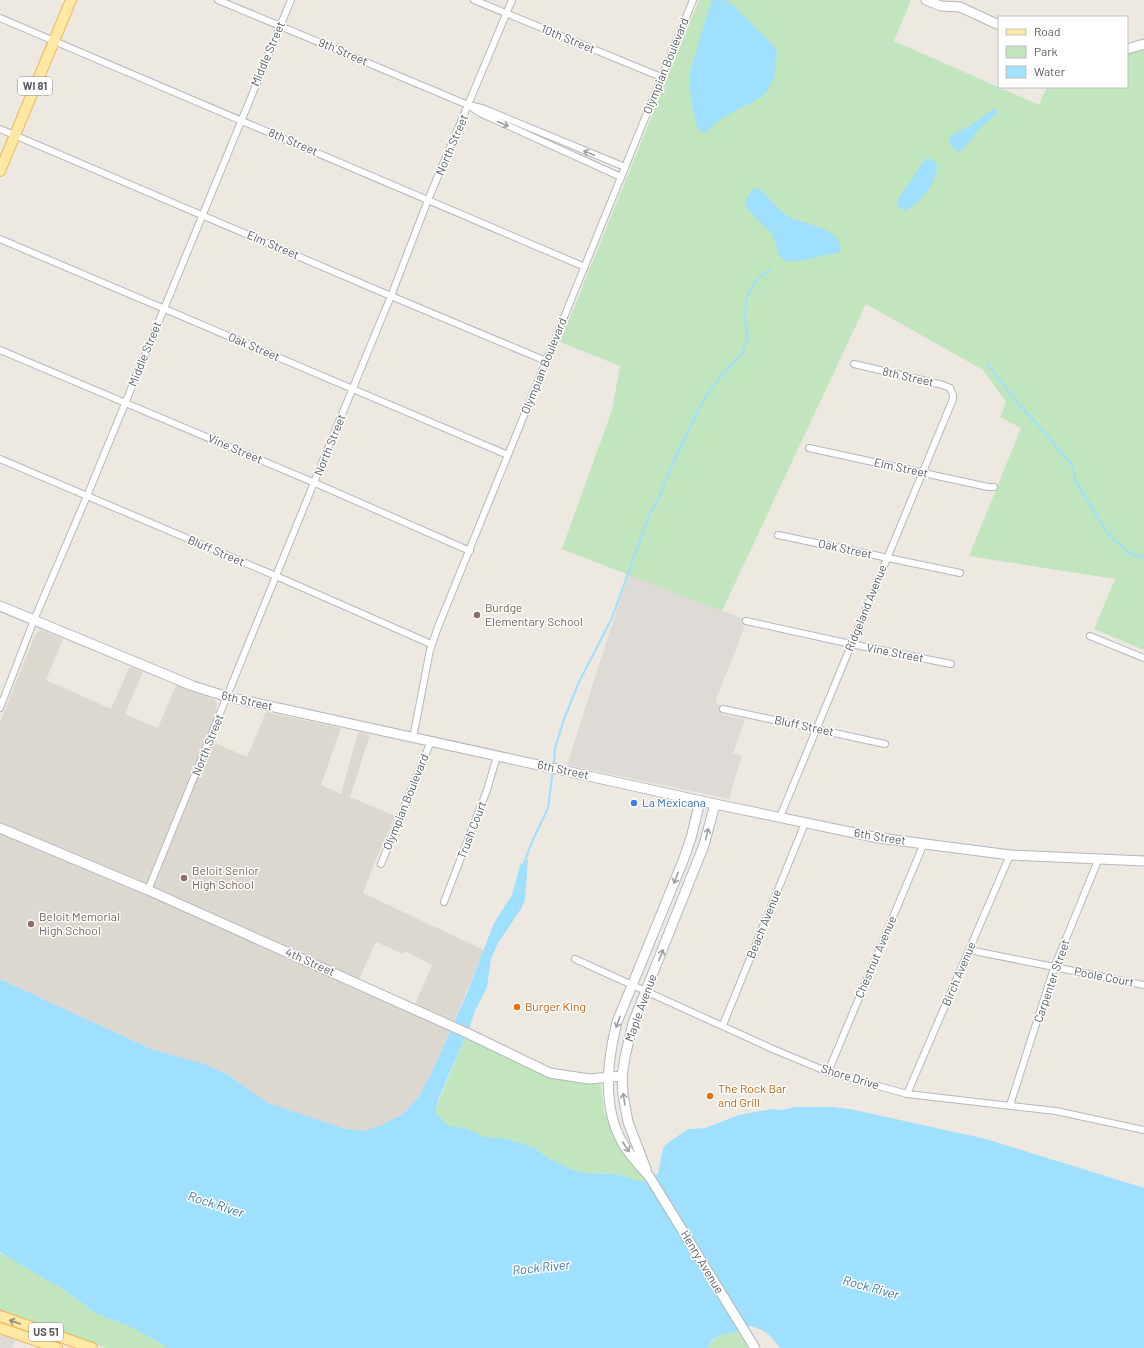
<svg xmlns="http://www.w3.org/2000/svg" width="1144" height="1348" viewBox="0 0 1144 1348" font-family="Barlow,sans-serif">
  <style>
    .industrial { fill: #dedbd6 }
    .education { fill: #ddd8cf }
    .green { fill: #c1e5bd }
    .water { fill: #9fdfff }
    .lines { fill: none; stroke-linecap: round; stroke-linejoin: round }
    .stream { stroke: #9fdfff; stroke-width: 2 }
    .street-casing { stroke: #b4b8bc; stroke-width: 8 }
    .secondary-casing { stroke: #b3b7bc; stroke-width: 11 }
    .primary-casing { stroke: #f1b656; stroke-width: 12 }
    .street { stroke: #fff; stroke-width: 6 }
    .secondary { stroke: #fff; stroke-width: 9 }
    .primary { stroke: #ffe7a4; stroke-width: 10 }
    .oneway { stroke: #9c9ea1 }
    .oneway2 { stroke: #948e79 }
    .education-dot { fill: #8d6e63; stroke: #fff; stroke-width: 1.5 }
    .shop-dot { fill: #3f7fe0; stroke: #fff; stroke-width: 1.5 }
    .food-dot { fill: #e8710a; stroke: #fff; stroke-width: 1.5 }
    .labels { text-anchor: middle; stroke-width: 3; stroke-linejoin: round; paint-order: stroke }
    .shield { fill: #fff; stroke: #8c8e91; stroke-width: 1 }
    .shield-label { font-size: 11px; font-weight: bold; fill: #5a5e62 }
    .street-label { font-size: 12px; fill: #5a5e62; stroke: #fff }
    .education-label { font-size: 12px; fill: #785e54; stroke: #fff; text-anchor: start }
    .shop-label { font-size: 12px; fill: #366cbe; stroke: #fff; text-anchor: start }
    .food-label { font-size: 12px; fill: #c56008; stroke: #fff; text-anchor: start }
    .water-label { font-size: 13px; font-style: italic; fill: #3b7aa7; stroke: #fff }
  </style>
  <rect width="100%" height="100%" fill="#ede9e1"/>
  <!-- industrial -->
  <g class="industrial">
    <polygon points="628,574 744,619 741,624 745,626 717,697 716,704 723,706 721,712 723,715 745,719 733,753 742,755 729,799 567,765"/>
    <polygon points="0,1332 17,1338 12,1348 0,1348"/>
  </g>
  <!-- education -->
  <polygon class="education" points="41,630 63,639 46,680 111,709 130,666 143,672 125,714 158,728 176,685 215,700 217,703 216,711 206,739 247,757 266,712 341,728 321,785 341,794 358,732 370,735 350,797 395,816 379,853 376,859 363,893 484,950 454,1021 415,1004 432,965 405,951 403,954 376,942 355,988 450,1030 431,1074 419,1096 403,1114 384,1124 364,1131 354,1131 333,1125 268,1103 227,1074 204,1064 151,1049 0,979 0,722 35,635"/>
  <!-- green -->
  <g class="green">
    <polygon points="699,0 911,0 894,41 1039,105 1047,87 1127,87 1127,54 1144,50 1144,650 1094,629 1115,579 969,556 1021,428 1000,417 1006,402 983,370 866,304 722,611 562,549 612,410 620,366 560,342"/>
    <polygon points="465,1038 542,1072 577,1083 601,1084 604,1111 615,1138 646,1181 641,1182 618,1174 585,1173 573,1170 548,1158 535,1148 508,1139 485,1137 465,1128 450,1126 444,1122 436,1113 436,1108"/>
    <polygon points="0,1253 26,1267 48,1281 62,1288 95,1313 133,1328 169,1348 106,1348 0,1312"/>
    <path d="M738 1330 748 1348H708C714 1335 725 1333 738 1330Z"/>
  </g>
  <!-- water -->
  <g class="water">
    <polygon points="713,0 724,0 733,5 774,46 777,53 774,78 767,91 760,98 719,120 705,133 701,132 697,126 695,119 689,85 689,76 710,5"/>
    <path d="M996 109 997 113 980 128 964 148 960 152C954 150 950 146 949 140L952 135 970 126 992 110Z"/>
    <path d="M928 157 937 164C937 185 921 201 905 211L902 210 897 204 899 198 924 161Z"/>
    <path d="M754 188 762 190C769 200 778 209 788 216 805 227 837 224 841 249L839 253 825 255 800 261H785L779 255 773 235 749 211 745 204 747 198Z"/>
    <path d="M528 859 525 900 521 909 498 943 491 959 487 987 475 1011 470 1026 439 1098 436 1108V1113L444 1122 450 1126 465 1128 485 1137 508 1139 535 1148 548 1158 573 1170 585 1173 618 1174 641 1182 658 1174 663 1148 669 1142 688 1129 705 1128 739 1115 772 1109 782 1110 795 1107H831L850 1109 986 1139 1144 1188V1348H780C769 1334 767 1331 750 1326 745 1328 740 1330 735 1332 722 1335 714 1334 708 1348H169L133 1328 95 1313 62 1288 48 1281 0 1252V979L151 1049 204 1064 227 1074 268 1103 346 1129 364 1131 384 1124 403 1114 419 1096 431 1074 467 993 494 923 512 895 520 865Z"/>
  </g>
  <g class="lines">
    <!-- stream -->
    <g class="stream">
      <polyline points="987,363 1013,398 1037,424 1071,464 1073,469 1076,482 1108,534 1129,553 1144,558"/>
      <polyline points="554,766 555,748 564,719 579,682 611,620 650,513 659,498 669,472 700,406 719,378 742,354 748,337 745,321 746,301 749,292 755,282 770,269"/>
      <polyline points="524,863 532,842 548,808 553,770"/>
    </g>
    <!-- street casing -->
    <g class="street-casing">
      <g id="street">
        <polyline points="218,0 468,105 482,108 625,167"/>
        <polyline points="474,0 661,77"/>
        <polyline points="0,18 585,267"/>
        <polyline points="471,107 480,113 621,177"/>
        <polyline points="0,129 391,296 546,361"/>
        <polyline points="0,239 508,455"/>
        <polyline points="0,350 315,483 470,551"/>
        <polyline points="809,448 988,487 994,487"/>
        <polyline points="0,459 276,576 431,644"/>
        <polyline points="778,535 960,573"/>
        <polyline points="746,621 851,644 951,664"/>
        <polyline points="1090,636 1144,658"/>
        <polyline points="0,708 34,620 87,496 291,0"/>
        <polyline points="723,709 885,744"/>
        <polyline points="413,738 430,650 438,627 693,0"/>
        <polyline points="780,817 953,399 953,395 950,388 943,385 854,364"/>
        <polyline points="381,864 431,741"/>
        <polyline points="148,890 333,436 391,296 428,200 512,0"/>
        <polyline points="444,902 487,790 497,756"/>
        <polyline points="969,950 1144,985"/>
        <polyline points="575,959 775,1050 828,1072 907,1094 1056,1111 1144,1130"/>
        <polyline points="723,1025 805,823"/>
        <polyline points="828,1072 924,843"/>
        <polyline points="907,1094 1010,855"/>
        <polyline points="1010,1105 1054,968 1099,858"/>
      </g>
    </g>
    <!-- secondary casing -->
    <g class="secondary-casing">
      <g id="secondary">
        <polyline points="926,0 941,6 960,7 999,25"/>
        <polyline points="1127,49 1144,44"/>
        <polyline points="0,606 193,686 228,697 566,771 715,804 879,838 1010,855 1144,861"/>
        <path d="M700 801 691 838 683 861 617 1022C607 1061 602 1106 622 1142 629 1155 639 1165 649 1176L755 1348"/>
        <polyline points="0,828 148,890 467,1033 550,1073 589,1079 622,1076"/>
        <polyline points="646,1169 628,1122 623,1095 622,1076 625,1057 633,1023 704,845 715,804"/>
      </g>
    </g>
    <!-- primary casing -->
    <g class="primary-casing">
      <g id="primary">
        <polyline points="0,171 71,0"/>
        <polyline points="0,1316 92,1348"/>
        <polyline points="0,1328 57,1348"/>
      </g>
    </g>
    <!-- street -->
    <use href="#street" class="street"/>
    <!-- secondary -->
    <use href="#secondary" class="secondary"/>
    <!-- primary -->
    <use href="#primary" class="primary"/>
  </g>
  <!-- one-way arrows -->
  <defs><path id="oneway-shaft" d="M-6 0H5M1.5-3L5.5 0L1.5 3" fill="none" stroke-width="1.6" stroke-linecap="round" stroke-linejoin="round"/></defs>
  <g class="oneway">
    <use href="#oneway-shaft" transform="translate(503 124) rotate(24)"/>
    <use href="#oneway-shaft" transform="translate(589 153) rotate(-158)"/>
    <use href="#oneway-shaft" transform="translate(707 834) rotate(-76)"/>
    <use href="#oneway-shaft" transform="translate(676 878) rotate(112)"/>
    <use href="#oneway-shaft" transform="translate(661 955) rotate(-68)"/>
    <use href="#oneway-shaft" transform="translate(618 1022) rotate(109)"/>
    <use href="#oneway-shaft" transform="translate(624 1099) rotate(-99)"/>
    <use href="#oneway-shaft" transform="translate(626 1147) rotate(57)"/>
  </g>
  <use class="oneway2" href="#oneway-shaft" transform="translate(15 1322) rotate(-161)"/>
  <!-- markers -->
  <g class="education-dot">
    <circle cx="477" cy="615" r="4"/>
    <circle cx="184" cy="878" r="4"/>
    <circle cx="31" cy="924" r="4"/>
  </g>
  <circle class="shop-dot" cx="634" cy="803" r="4"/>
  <g class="food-dot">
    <circle cx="517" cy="1007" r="4"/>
    <circle cx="710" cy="1096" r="4"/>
  </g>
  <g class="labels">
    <!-- shield labels -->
    <g class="shield">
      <rect x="18" y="77" width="34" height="18" rx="3"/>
      <rect x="29" y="1323" width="34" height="18" rx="3"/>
    </g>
    <g class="shield-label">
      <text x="35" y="90">WI 81</text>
      <text x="46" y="1336">US 51</text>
    </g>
    <!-- street labels -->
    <g class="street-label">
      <text transform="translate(568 39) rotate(22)" y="4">10th Street</text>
      <text transform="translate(343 52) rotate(23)" y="4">9th Street</text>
      <text transform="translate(268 54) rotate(-67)" y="4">Middle Street</text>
      <text transform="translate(666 66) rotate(-68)" y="4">Olympian Boulevard</text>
      <text transform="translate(293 142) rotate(23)" y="4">8th Street</text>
      <text transform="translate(452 145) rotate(-67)" y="4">North Street</text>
      <text transform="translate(273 245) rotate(23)" y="4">Elm Street</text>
      <text transform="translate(254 347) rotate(23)" y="4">Oak Street</text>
      <text transform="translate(145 354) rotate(-68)" y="4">Middle Street</text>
      <text transform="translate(544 366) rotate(-68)" y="4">Olympian Boulevard</text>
      <text transform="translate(908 377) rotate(13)" y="4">8th Street</text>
      <text transform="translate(330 445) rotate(-68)" y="4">North Street</text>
      <text transform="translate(235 449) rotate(23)" y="4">Vine Street</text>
      <text transform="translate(901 468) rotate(12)" y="4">Elm Street</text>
      <text transform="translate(845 549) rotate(12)" y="4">Oak Street</text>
      <text transform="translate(216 551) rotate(23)" y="4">Bluff Street</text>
      <text transform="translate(866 608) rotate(-68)" y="4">Ridgeland Avenue</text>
      <text transform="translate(895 653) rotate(11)" y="4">Vine Street</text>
      <text transform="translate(247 701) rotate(13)" y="4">6th Street</text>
      <text transform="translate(804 726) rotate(12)" y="4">Bluff Street</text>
      <text transform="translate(208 745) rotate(-68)" y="4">North Street</text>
      <text transform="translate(563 770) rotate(12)" y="4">6th Street</text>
      <text transform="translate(406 802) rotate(-68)" y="4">Olympian Boulevard</text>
      <text transform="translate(472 830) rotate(-69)" y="4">Trush Court</text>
      <text transform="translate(880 837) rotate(9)" y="4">6th Street</text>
      <text transform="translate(764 924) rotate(-68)" y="4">Beach Avenue</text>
      <text transform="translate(876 957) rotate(-67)" y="4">Chestnut Avenue</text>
      <text transform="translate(310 962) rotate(24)" y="4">4th Street</text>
      <text transform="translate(959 974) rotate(-67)" y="4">Birch Avenue</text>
      <text transform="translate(1104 977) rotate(11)" y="4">Poole Court</text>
      <text transform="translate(1052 981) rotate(-71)" y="4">Carpenter Street</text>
      <text transform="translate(641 1008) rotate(-70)" y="4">Maple Avenue</text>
      <text transform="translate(850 1077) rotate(17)" y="4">Shore Drive</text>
      <text transform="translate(702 1262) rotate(59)" y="4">Henry Avenue</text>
    </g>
    <!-- education labels -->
    <g class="education-label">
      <text x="485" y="612">Burdge<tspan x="485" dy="14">Elementary School</tspan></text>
      <text x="192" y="875">Beloit Senior<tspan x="192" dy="14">High School</tspan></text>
      <text x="39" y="921">Beloit Memorial<tspan x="39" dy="14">High School</tspan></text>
    </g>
    <!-- shop labels -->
    <g class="shop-label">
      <text x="642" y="807">La Mexicana</text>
    </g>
    <!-- food labels -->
    <g class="food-label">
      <text x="525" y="1011">Burger King</text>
      <text x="718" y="1093">The Rock Bar<tspan x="718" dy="14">and Grill</tspan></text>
    </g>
    <!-- water labels -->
    <g class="water-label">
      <text transform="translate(216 1204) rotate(18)" y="5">Rock River</text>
      <text transform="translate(541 1267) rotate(-6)" y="5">Rock River</text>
      <text transform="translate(871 1287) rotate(15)" y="5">Rock River</text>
    </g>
  </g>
  <!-- legend -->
  <rect x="998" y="16" width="130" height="72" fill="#ffffff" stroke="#bdbfc0"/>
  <rect x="1006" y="29" width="20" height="6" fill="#ffe7a4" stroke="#bdbfc0"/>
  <text x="1034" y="36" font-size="12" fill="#5a5e62">Road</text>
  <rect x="1006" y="46" width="20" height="12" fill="#c1e5bd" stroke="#bdbfc0"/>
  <text x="1034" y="56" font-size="12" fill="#5a5e62">Park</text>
  <rect x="1006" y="66" width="20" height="12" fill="#9fdfff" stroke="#bdbfc0"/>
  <text x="1034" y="76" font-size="12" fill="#5a5e62">Water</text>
</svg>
